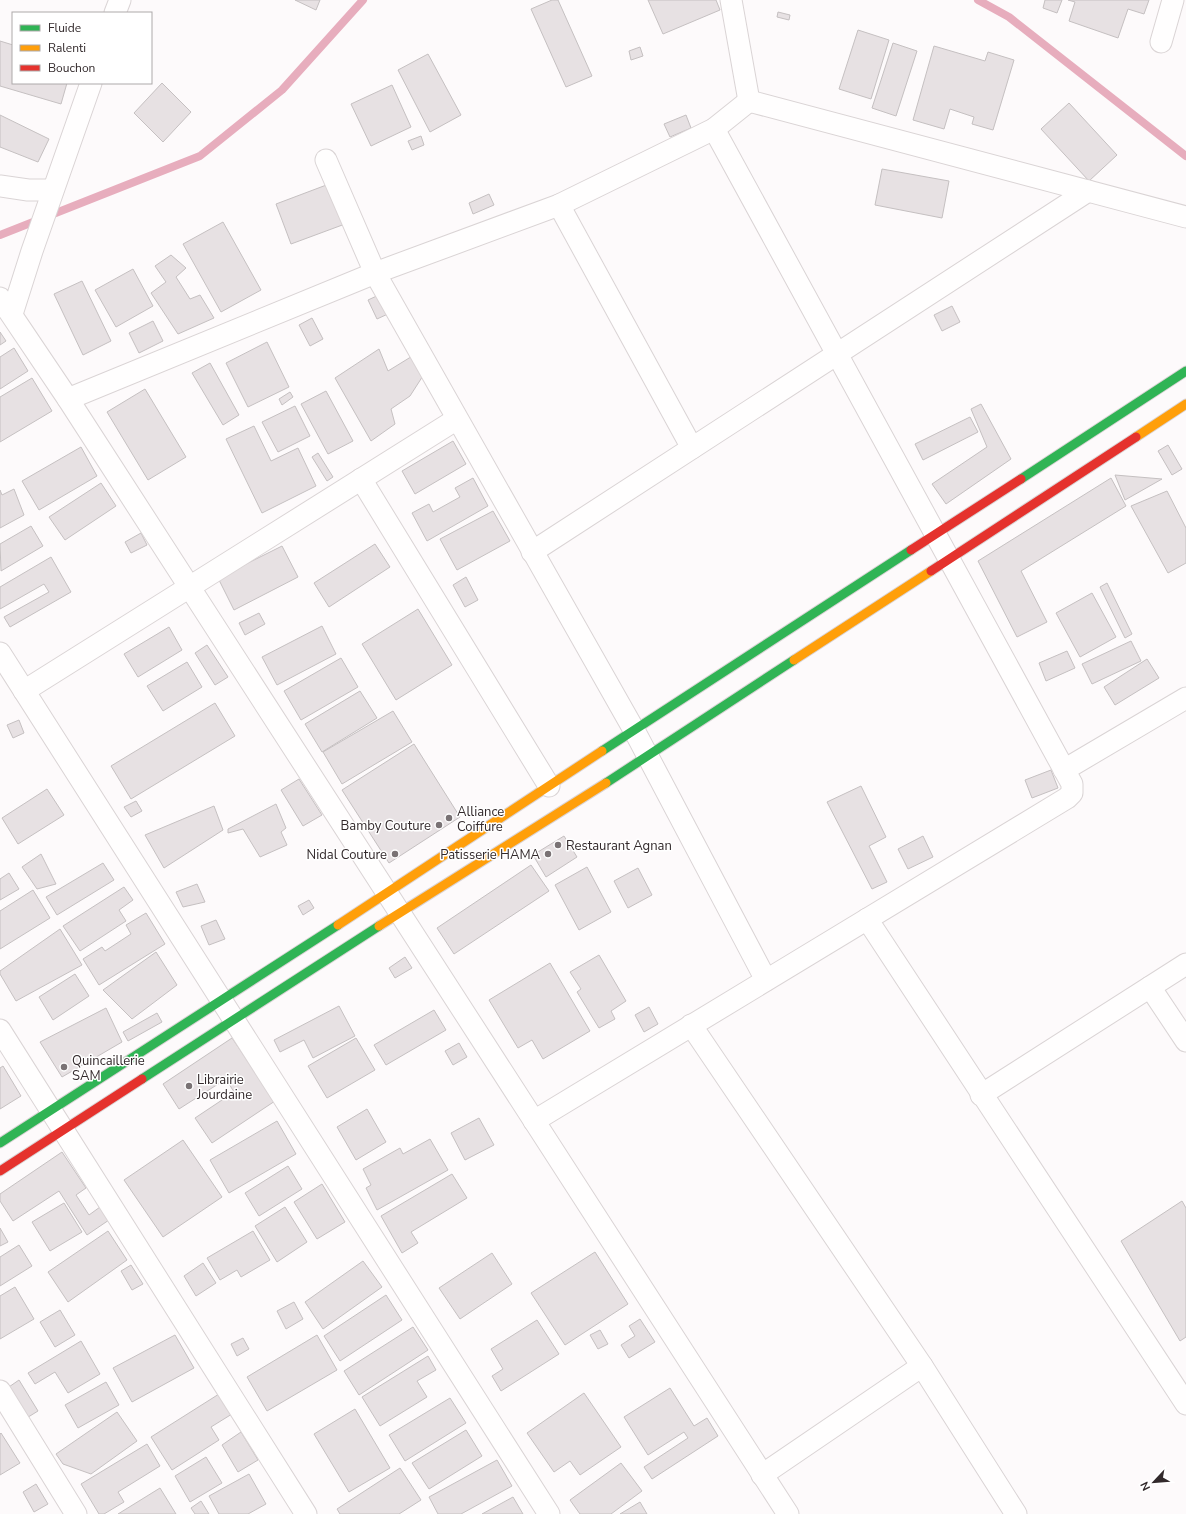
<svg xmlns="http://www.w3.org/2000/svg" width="1186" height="1514" viewBox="0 0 1186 1514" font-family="'Nunito Sans',sans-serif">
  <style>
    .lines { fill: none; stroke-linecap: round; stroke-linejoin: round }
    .stream { stroke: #e7adbd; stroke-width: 8 }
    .building { fill: #e7e1e3; stroke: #c5c0c1 }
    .street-casing { stroke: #dad4d5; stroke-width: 23 }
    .fast-casing { stroke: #dad4d5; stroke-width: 11 }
    .slow-casing { stroke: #dad4d5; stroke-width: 11 }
    .jam-casing { stroke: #dad4d5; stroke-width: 11 }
    .street { stroke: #fffefe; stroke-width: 21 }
    .fast { stroke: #30b455; stroke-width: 9 }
    .slow { stroke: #ff9f0a; stroke-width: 9 }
    .jam { stroke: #e5322d; stroke-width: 9 }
    .poi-dot { fill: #797274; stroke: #fff; stroke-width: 1.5 }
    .labels { text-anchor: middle; stroke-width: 3; stroke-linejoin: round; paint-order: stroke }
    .poi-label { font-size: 13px; fill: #32292b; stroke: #fff; text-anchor: start }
  </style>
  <rect width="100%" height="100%" fill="#fdfafb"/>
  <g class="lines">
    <!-- stream -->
    <g class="stream">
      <polyline points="978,0 1009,17 1186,156"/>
      <polyline points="0,235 200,156 282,90 363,0"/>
    </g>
  </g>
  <!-- building -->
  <g class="building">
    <polygon points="295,0 320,0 316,10"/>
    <polygon points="552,0 558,0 592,76 566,87 531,9"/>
    <polygon points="648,0 716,0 720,10 663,34"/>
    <polygon points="1045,0 1062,0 1057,13 1043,8"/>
    <polygon points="1068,0 1149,0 1144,14 1128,9 1118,38 1069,21 1075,2"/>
    <polygon points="778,12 790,15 789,20 777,17"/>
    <polygon points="858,30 889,40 871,99 839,89"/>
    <polygon points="0,41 13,45 13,83 67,83 61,104 0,86"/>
    <polygon points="893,43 917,51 896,116 872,108"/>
    <polygon points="934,46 985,61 988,52 1014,60 993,130 972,124 974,117 950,109 944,129 913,120"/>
    <polygon points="640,47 643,56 631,60 629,51"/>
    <polygon points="428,54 461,115 430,132 398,70"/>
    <polygon points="162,83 191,112 163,142 134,113"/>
    <polygon points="392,85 411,127 371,146 351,104"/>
    <polygon points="1069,103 1117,155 1089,181 1041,129"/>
    <polygon points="0,115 49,139 38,162 0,147"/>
    <polygon points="686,115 691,128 670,137 664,124"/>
    <polygon points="421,136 424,145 412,150 408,141"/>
    <polygon points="882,169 949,181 942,218 875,205"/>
    <polygon points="329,184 345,224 291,244 276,204"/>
    <polygon points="489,194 494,205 473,214 469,203"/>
    <polygon points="223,222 261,290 221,312 183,244"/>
    <polygon points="171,255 186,268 176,277 190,299 200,295 214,318 178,334 151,293 166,282 155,266"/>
    <polygon points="133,269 153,306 116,327 95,290"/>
    <polygon points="82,281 111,341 83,355 54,294"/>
    <polygon points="381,294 390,313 377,319 368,300"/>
    <polygon points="952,306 960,322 942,331 934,315"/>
    <polygon points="312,318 323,339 310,346 299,325"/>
    <polygon points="153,321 163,341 139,353 129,333"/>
    <polygon points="0,332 6,341 0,345"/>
    <polygon points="267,342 289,387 248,407 226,363"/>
    <polygon points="14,348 28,371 0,389 0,357"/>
    <polygon points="379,349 388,371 414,355 428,368 410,396 391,409 395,424 371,441 335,378"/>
    <polygon points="210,363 239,415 223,425 192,373"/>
    <polygon points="32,378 52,411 0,442 0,397"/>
    <polygon points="145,389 186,457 148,480 107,412"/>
    <polygon points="326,391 353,441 328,454 301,404"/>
    <polygon points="290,392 293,397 282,405 279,399"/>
    <polygon points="981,404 1011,459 946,504 932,484 987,447 971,409"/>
    <polygon points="295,406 310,436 278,452 262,422"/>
    <polygon points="970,417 978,432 923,460 915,444"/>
    <polygon points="254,426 271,461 298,448 316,486 262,513 226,439"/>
    <polygon points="453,441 466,464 415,494 402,471"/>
    <polygon points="1168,445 1182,469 1172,475 1158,451"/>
    <polygon points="81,447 97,476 39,510 22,481"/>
    <polygon points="318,453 333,477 327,481 312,457"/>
    <polygon points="1115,475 1162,479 1125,500"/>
    <polygon points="473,478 488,506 427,541 412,513 429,504 433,512 460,497 455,488"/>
    <polygon points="1111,478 1126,506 1021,571 1047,622 1017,637 978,561"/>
    <polygon points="101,483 116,506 65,540 49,517"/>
    <polygon points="14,489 24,515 0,528 0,490 2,495"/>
    <polygon points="1167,491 1186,528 1186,563 1168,573 1131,506"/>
    <polygon points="493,511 510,541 457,570 440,539"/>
    <polygon points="31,526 43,546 1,571 0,544"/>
    <polygon points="141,533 147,545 131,553 125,542"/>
    <polygon points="375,544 390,567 329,607 314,583"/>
    <polygon points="282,546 298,577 234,610 218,578"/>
    <polygon points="51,557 71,592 10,627 4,617 49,592 44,584 0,609 0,587"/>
    <polygon points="466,577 478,600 465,607 453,585"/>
    <polygon points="1107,583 1132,634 1125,638 1100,587"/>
    <polygon points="1092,593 1116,637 1080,657 1056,613"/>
    <polygon points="418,609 452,665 396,700 362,644"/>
    <polygon points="259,613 265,624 245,635 239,623"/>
    <polygon points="322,626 336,654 277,685 262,657"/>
    <polygon points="169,627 182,650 138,677 124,654"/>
    <polygon points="1131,641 1141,661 1092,684 1082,664"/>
    <polygon points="207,645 228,677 215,685 195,653"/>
    <polygon points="1067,651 1075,668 1046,681 1039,663"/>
    <polygon points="341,658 358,687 301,720 284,691"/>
    <polygon points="1147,659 1159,678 1115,705 1104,687"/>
    <polygon points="187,662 202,687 163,711 147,686"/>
    <polygon points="360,691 377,718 322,752 305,724"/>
    <polygon points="215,703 235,736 131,799 111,766"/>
    <polygon points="393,711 412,742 342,784 323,752"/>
    <polygon points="19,720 24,733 13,738 7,725"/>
    <polygon points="414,744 460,817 389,863 342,790"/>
    <polygon points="1051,770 1058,788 1032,798 1025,780"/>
    <polygon points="299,779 322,815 303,826 281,790"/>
    <polygon points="861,786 886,837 869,846 887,882 872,889 827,802"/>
    <polygon points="47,789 64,815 18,844 2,818"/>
    <polygon points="136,801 142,811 131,817 124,807"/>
    <polygon points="276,804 286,828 281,832 287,845 260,857 243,829 228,833 228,829"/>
    <polygon points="214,806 223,830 164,868 145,835"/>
    <polygon points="564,836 577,857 546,877 533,855"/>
    <polygon points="923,836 933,857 908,869 898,849"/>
    <polygon points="41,854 56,884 37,889 22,867"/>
    <polygon points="103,863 114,880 57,915 46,897"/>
    <polygon points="531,865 549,891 454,954 437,928"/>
    <polygon points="587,867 611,912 579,930 555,885"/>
    <polygon points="638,868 652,895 628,908 614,881"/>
    <polygon points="9,873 19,889 0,900 0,879"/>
    <polygon points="197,884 205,902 183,907 176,892"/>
    <polygon points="124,887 133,900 119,910 126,921 80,951 63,926"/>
    <polygon points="33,890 50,918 0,949 0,911"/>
    <polygon points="309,900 314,908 303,915 298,906"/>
    <polygon points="146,913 165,944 99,985 83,959 102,947 105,951 131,934 126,925"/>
    <polygon points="216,920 225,939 209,945 201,926"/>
    <polygon points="60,929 82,965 16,1001 0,974 0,971"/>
    <polygon points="156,952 177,985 132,1019 103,990"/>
    <polygon points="599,955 626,1001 611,1011 615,1019 599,1028 577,992 581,989 570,972"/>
    <polygon points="405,957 412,968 395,978 389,968"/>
    <polygon points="550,963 590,1031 543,1059 532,1040 518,1048 489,1000"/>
    <polygon points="75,974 89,996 53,1020 39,997"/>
    <polygon points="339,1006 355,1036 313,1058 304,1040 280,1052 274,1040"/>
    <polygon points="649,1007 658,1024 644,1032 635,1015"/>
    <polygon points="106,1008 122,1042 62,1077 40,1042"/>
    <polygon points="434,1010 446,1030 386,1065 374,1045"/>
    <polygon points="157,1013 162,1022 128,1041 123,1032"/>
    <polygon points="232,1038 275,1101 212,1143 195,1118 234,1092 226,1079 179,1109 163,1084"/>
    <polygon points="356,1038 375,1070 327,1098 308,1066"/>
    <polygon points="459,1043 467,1057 453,1065 445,1051"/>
    <polygon points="3,1066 21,1096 0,1109 0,1068"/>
    <polygon points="367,1109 386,1142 356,1160 337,1127"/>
    <polygon points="479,1118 494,1145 465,1160 451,1133"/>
    <polygon points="277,1121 296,1154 229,1193 210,1160"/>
    <polygon points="430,1139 448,1170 377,1210 366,1188 371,1185 363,1169 400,1148 403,1154"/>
    <polygon points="183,1140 222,1197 163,1237 124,1180"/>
    <polygon points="62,1152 86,1188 76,1195 89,1215 100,1207 109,1220 87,1235 59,1191 13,1221 0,1201 0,1194"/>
    <polygon points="288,1166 302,1189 259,1216 245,1193"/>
    <polygon points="452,1174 467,1198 411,1232 418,1243 402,1253 381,1216"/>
    <polygon points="322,1184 345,1222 317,1239 294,1202"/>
    <polygon points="1182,1201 1186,1208 1186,1337 1180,1341 1121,1241"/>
    <polygon points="64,1203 82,1232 50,1251 32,1222"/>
    <polygon points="285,1207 307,1242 277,1262 255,1226"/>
    <polygon points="0,1228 8,1242 0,1246"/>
    <polygon points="108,1231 127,1260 68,1302 48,1272"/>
    <polygon points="253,1231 270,1260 241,1277 237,1270 220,1280 207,1258"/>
    <polygon points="19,1245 32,1266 0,1286 0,1257"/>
    <polygon points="595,1252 628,1304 565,1345 531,1293"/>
    <polygon points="492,1253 512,1284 460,1319 439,1288"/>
    <polygon points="363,1261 382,1287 323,1329 305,1302"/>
    <polygon points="203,1263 216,1283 196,1296 184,1276"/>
    <polygon points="131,1265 143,1284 132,1290 121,1271"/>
    <polygon points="15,1287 34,1319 0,1339 0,1296"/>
    <polygon points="386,1295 402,1320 340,1361 324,1336"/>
    <polygon points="294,1302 303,1319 286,1329 277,1311"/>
    <polygon points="60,1310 75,1335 55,1347 40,1322"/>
    <polygon points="640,1319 655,1342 629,1358 621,1345 635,1336 629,1326"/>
    <polygon points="537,1320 559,1354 501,1391 492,1376 503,1369 491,1349"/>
    <polygon points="413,1327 428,1350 359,1395 344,1371"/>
    <polygon points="600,1330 608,1344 598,1349 590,1335"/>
    <polygon points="175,1335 194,1368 132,1402 113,1368"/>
    <polygon points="317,1335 337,1370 267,1411 247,1377"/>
    <polygon points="243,1338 249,1349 237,1356 231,1344"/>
    <polygon points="81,1341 100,1374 68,1393 55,1372 35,1384 28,1373"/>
    <polygon points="428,1356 436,1370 417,1381 427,1397 380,1426 362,1397"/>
    <polygon points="19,1380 38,1411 25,1419 6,1389"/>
    <polygon points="106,1382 119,1405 78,1428 65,1405"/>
    <polygon points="670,1388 694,1426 707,1418 718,1436 652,1479 644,1467 688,1438 684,1432 648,1455 624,1417"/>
    <polygon points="584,1393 621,1447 580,1475 570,1461 554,1472 527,1433"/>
    <polygon points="219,1394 232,1414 211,1427 219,1440 172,1470 151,1437"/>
    <polygon points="450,1398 466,1423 405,1461 389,1435"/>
    <polygon points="355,1409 390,1468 349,1492 314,1434"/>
    <polygon points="117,1412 137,1441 91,1474 63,1464 56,1454"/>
    <polygon points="466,1430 482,1456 429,1489 412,1463"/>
    <polygon points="241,1432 258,1460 238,1472 222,1445"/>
    <polygon points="1,1433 20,1463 0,1475 0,1434"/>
    <polygon points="147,1444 160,1466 118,1492 124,1502 104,1514 99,1514 81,1484"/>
    <polygon points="206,1457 222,1483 190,1502 175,1476"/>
    <polygon points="497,1460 512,1486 461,1514 438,1514 429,1497"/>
    <polygon points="621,1463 642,1491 611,1514 580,1514 570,1500"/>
    <polygon points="400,1468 421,1500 399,1514 340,1514 337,1509"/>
    <polygon points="249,1474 266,1504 248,1514 219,1514 209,1496"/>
    <polygon points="36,1484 48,1504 34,1512 23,1492"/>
    <polygon points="160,1488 176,1514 118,1514"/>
    <polygon points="513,1497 523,1514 482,1514"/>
    <polygon points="201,1501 209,1514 195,1514 191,1508"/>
    <polygon points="640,1502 647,1514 620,1514"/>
  </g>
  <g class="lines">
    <!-- street casing -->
    <g class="street-casing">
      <g id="street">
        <polyline points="731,0 749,101"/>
        <polyline points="115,13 120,0"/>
        <polyline points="1161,42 1173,0"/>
        <polyline points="749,101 1186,217"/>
        <polyline points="326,160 375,273 634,730 766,980"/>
        <polyline points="0,186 28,190 53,190"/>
        <polyline points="559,205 692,448"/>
        <polyline points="0,298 68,399 788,1514"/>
        <polyline points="12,314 32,251 91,83"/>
        <polyline points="68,399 375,273 559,205 714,129 749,101"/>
        <polyline points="361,479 549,786"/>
        <polyline points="532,552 1088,191"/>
        <polyline points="0,653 549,1514"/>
        <polyline points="24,691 457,419"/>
        <polyline points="1064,770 1186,698"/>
        <polyline points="867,919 1186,1404"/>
        <polyline points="1150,987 1186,1041"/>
        <polyline points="691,1025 922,1366 1016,1514"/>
        <polyline points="0,1030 306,1514"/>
        <polyline points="981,1095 1186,964"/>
        <polyline points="534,1121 1067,798 1072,793 1072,784 714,129"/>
        <polyline points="0,1391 76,1514"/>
        <polyline points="762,1475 922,1366"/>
      </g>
    </g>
    <!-- fast casing -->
    <g class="fast-casing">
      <g id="fast">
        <polyline points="1021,479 1186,371"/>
        <polyline points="602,751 911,550"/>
        <polyline points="606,783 794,660"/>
        <polyline points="142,1079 379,926"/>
        <polyline points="0,1143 338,925"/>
      </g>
    </g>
    <!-- slow casing -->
    <g class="slow-casing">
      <g id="slow">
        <polyline points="1136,437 1186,404"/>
        <polyline points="794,660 931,571"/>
        <polyline points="338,925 602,751"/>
        <polyline points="379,926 606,783"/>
      </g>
    </g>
    <!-- jam casing -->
    <g class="jam-casing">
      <g id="jam">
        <polyline points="911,550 1021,479"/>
        <polyline points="931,571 1136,437"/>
        <polyline points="0,1171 142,1079"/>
      </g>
    </g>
    <!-- street -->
    <use href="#street" class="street"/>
    <!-- fast -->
    <use href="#fast" class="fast"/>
    <!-- slow -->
    <use href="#slow" class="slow"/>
    <!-- jam -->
    <use href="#jam" class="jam"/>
  </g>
  <!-- markers -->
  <g class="poi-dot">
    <circle cx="449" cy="818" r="4"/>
    <circle cx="439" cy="825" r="4"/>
    <circle cx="558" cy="845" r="4"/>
    <circle cx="395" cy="854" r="4"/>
    <circle cx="548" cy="854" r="4"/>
    <circle cx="64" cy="1067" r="4"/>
    <circle cx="189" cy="1086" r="4"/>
  </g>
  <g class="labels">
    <!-- poi labels -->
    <g class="poi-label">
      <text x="457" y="816">Alliance<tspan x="457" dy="15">Coiffure</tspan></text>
      <text x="431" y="830" text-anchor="end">Bamby Couture</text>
      <text x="566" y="850">Restaurant Agnan</text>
      <text x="387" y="859" text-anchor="end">Nidal Couture</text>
      <text x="540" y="859" text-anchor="end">Patisserie HAMA</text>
      <text x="72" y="1065">Quincaillerie<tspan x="72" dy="15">SAM</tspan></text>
      <text x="197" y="1084">Librairie<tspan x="197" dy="15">Jourdaine</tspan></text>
    </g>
  </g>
  <!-- legend -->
  <rect x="12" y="12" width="140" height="72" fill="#ffffff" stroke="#ada9aa"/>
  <rect x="20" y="25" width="20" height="6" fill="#30b455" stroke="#ada9aa"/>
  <text x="48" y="32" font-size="12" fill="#32292b">Fluide</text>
  <rect x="20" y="45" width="20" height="6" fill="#ff9f0a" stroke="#ada9aa"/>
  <text x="48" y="52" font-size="12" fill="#32292b">Ralenti</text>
  <rect x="20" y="65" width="20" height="6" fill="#e5322d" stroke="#ada9aa"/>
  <text x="48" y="72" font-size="12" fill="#32292b">Bouchon</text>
  <!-- north arrow -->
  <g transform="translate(1154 1482) rotate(244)" stroke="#ffffff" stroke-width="3" paint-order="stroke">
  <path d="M0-3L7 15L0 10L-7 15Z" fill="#32292b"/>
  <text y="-6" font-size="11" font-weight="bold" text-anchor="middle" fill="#32292b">N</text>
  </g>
</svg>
